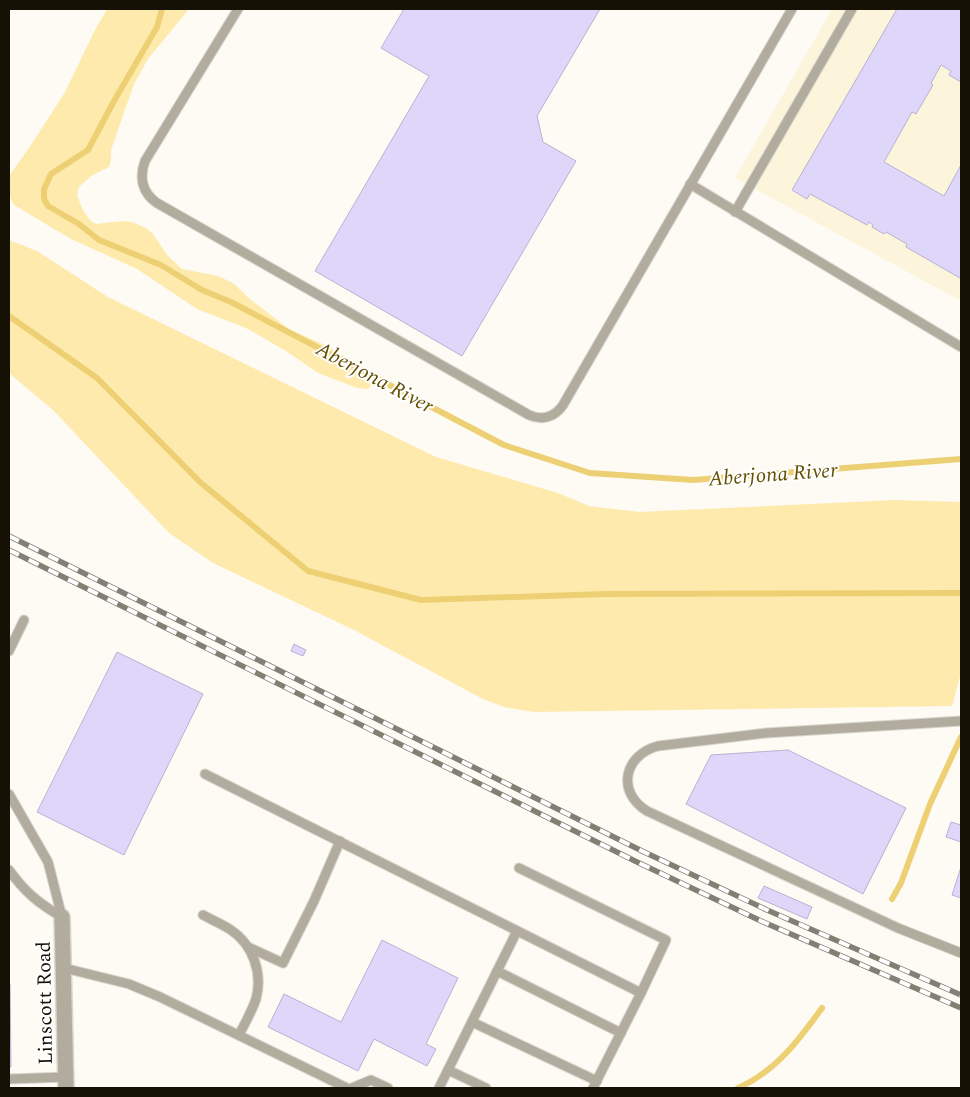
<svg xmlns="http://www.w3.org/2000/svg" width="970" height="1097" viewBox="0 0 970 1097" font-family="Spectral,serif">
  <style>
    .built { fill: #fcf4db }
    .green { fill: #ffeaae }
    .lines { fill: none; stroke-linecap: round; stroke-linejoin: round }
    .stream { stroke: #eed074; stroke-width: 6 }
    .building { fill: #ded7f9; stroke: #b8b1d3 }
    .service-casing { stroke: #d8d6ce; stroke-width: 11 }
    .minor-casing { stroke: #d8d6ce; stroke-width: 18 }
    .service { stroke: #b1ac9d; stroke-width: 9 }
    .minor { stroke: #b1ac9d; stroke-width: 15 }
    .rail-casing { stroke: #827f75; stroke-width: 5.5 }
    .rail { stroke: #fff; stroke-width: 4; stroke-dasharray: 11; stroke-linecap: butt }
    .labels { text-anchor: middle; stroke-width: 4; stroke-linejoin: round; paint-order: stroke }
    .street-label { font-size: 20px; fill: #151105; stroke: #fff }
    .water-label { font-size: 21px; font-style: italic; fill: #634f02; stroke: #fff }
  </style>
  <rect width="100%" height="100%" fill="#fdfbf4"/>
  <!-- built -->
  <polygon class="built" points="832,9 961,9 961,301 735,178"/>
  <!-- green -->
  <g class="green">
    <polygon points="107,9 189,9 148,59 134,84 111,150 111,160 109,167 91,176 79,187 77,195 80,203 84,212 91,221 96,224 123,221 132,222 146,228 153,234 167,255 182,269 218,276 233,283 251,300 289,329 329,347 362,367 373,384 368,389 357,388 318,373 286,351 246,328 197,309 137,269 71,239 14,205 9,195 9,176 31,145 65,92 95,30"/>
    <polygon points="9,240 37,251 108,297 436,457 558,493 589,506 639,512 895,500 961,502 961,673 952,706 534,712 504,707 483,699 352,629 213,563 169,533 53,410 9,373"/>
  </g>
  <g class="lines">
    <!-- stream -->
    <g class="stream">
      <polyline points="162,9 157,27 114,101 88,150 51,174 44,189 44,199 48,206 79,224 99,240 161,265 202,290 231,302 504,445 590,473 693,480 961,459"/>
      <polyline points="9,316 97,378 201,483 308,571 421,600 605,594 961,593"/>
      <polyline points="892,899 901,883 930,804 961,737"/>
      <path d="M738 1088C775 1072 799 1040 822 1008"/>
    </g>
  </g>
  <!-- building -->
  <g class="building">
    <polygon points="404,9 600,9 537,116 543,142 576,161 462,356 315,271 429,76 381,48"/>
    <polygon points="897,9 961,9 961,82 949,75 951,71 941,65 931,83 933,85 916,114 912,112 884,162 944,196 961,165 961,276 960,278 906,247 907,244 886,232 884,234 872,227 873,225 869,222 867,225 810,194 807,199 792,190"/>
    <polygon points="294,644 306,650 303,656 291,651"/>
    <polygon points="117,652 203,694 124,855 37,812"/>
    <polygon points="788,750 906,808 863,894 686,804 711,755"/>
    <polygon points="951,822 961,825 961,842 946,837"/>
    <polygon points="961,867 961,898 952,895"/>
    <polygon points="764,886 812,907 807,919 758,898"/>
    <polygon points="382,940 458,978 426,1044 436,1049 427,1066 374,1039 358,1071 268,1027 284,994 341,1022"/>
    <polygon points="9,984 10,984 11,1067 9,1067"/>
  </g>
  <g class="lines">
    <!-- service casing -->
    <g class="service-casing">
      <g id="service">
        <path d="M238 9 145 161C139 177 142 193 157 203L529 415C542 421 555 417 563 405L792 9"/>
        <polyline points="690,184 961,347"/>
        <polyline points="735,212 852,9"/>
        <polyline points="9,651 24,620"/>
        <path d="M961 721 766 733 658 746C624 755 616 792 647 811L898 928 961 953"/>
        <polyline points="205,774 641,993 593,1088"/>
        <polyline points="9,794 48,862 62,917"/>
        <polyline points="519,868 666,940 641,993"/>
        <path d="M9 870C25 892 38 903 62 917"/>
        <path d="M203 915C212 920 222 924 231 930 253 945 263 973 256 999 252 1011 245 1023 239 1035"/>
        <polyline points="248,947 283,963 314,901 340,841"/>
        <polyline points="64,968 129,984 160,997 347,1088"/>
        <polyline points="497,971 621,1033"/>
        <polyline points="472,1022 597,1081"/>
        <polyline points="448,1070 486,1088"/>
        <polyline points="9,1079 66,1077"/>
        <polyline points="352,1088 371,1080 388,1088"/>
        <polyline points="439,1088 517,931"/>
      </g>
    </g>
    <!-- minor casing -->
    <g class="minor-casing">
      <polyline id="minor" points="62,917 66,1088"/>
    </g>
    <!-- service -->
    <use href="#service" class="service"/>
    <!-- minor -->
    <use href="#minor" class="minor"/>
    <!-- rail casing -->
    <g class="rail-casing">
      <g id="rail">
        <polyline points="9,536 642,851 767,910 961,995"/>
        <polyline points="9,550 637,862 761,921 961,1008"/>
      </g>
    </g>
    <!-- rail -->
    <use href="#rail" class="rail"/>
  </g>
  <g class="labels">
    <!-- street labels -->
    <g class="street-label">
      <text transform="translate(44 1003) rotate(-91)" y="7">Linscott Road</text>
    </g>
    <!-- water labels -->
    <g class="water-label">
      <text transform="translate(375 377) rotate(28)" y="7">Aberjona River</text>
      <text transform="translate(773 474) rotate(-4)" y="7">Aberjona River</text>
    </g>
  </g>
  <!-- border -->
  <rect width="970" height="1097" fill="none" stroke="#151105" stroke-width="20"/>
</svg>
